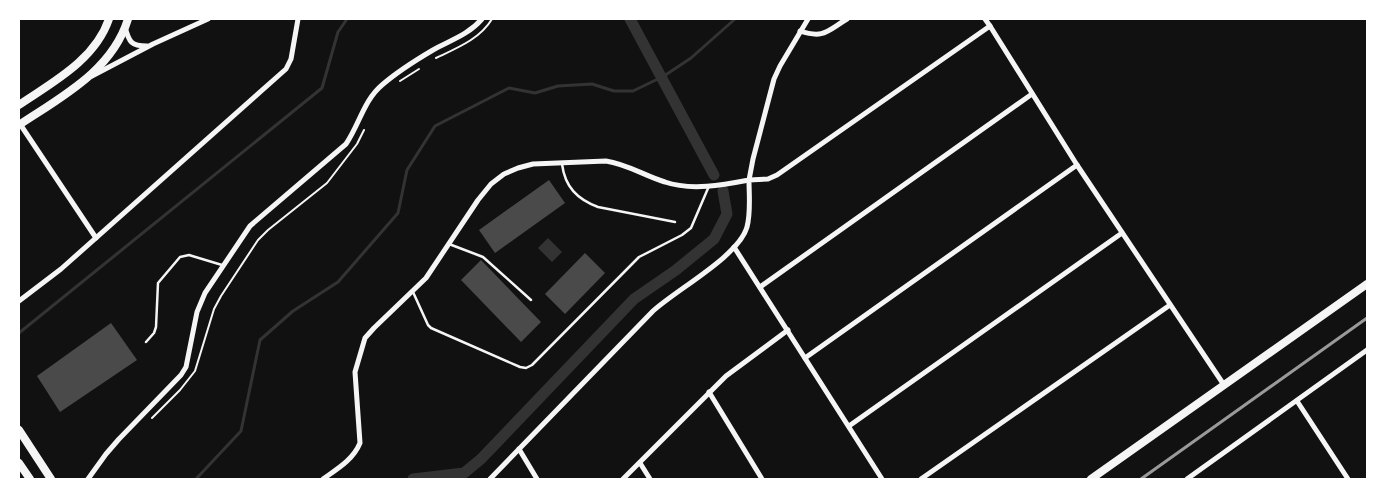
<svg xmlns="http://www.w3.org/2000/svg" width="1386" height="498" viewBox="0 0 1386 498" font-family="'DM Sans',sans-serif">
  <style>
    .water { fill: #333 }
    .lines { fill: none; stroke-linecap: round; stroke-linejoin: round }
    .stream { stroke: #333; stroke-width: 3 }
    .canal { stroke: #333; stroke-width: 11 }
    .building { fill: #4a4a4a }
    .path { stroke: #f5f5f5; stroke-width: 2 }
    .service { stroke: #f5f5f5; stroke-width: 2.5 }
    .minor { stroke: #f5f5f5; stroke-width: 5 }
    .secondary { stroke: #f5f5f5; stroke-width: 8 }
    .rail { stroke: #9a9a9a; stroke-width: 3 }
  </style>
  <rect width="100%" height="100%" fill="#111"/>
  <!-- water -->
  <polygon class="water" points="548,238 562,252 552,262 538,248"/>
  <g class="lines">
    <!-- stream -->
    <g class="stream">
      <polyline points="19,333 322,88 338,32 347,19"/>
      <polyline points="196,479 241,431 260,340 293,311 338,282 398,213 407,170 435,126 509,88 535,93 558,86 592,84 614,91 633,91 664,76 691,58 735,19"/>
    </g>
    <!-- canal -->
    <g class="canal">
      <polyline points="630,19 714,175"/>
      <polyline points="413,479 464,473 481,459 634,299 676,270 714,239 727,214 723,191"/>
    </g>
  </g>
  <!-- building -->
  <g class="building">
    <polygon points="549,180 565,203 495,253 479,230"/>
    <polygon points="585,253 605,273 565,314 545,294"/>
    <polygon points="481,260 541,322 521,342 461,280"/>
    <polygon points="111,323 137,360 60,412 37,376"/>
  </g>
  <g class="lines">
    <!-- path -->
    <g class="path">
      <path d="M436 58C457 48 480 39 492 19"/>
      <polyline points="400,81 419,69"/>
      <polyline points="152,418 180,390 195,371 214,309 221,296 258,240 268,230 327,183 357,144 364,130"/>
    </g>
    <!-- service -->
    <g class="service">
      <path d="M562 164C565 187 577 199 598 207L675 222"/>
      <polyline points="449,244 483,257 531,300"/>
      <polyline points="413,292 428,325 431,328 520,367 526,368 532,365 639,257 682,235 691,228 709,186"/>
      <polyline points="146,342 154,333 156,327 158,283 180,257 189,255 222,265"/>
    </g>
    <!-- minor -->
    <g class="minor">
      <polyline points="985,19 990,26"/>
      <path d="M125 27C129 42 131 46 147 46"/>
      <path d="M800 31C824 39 827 31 847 19"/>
      <polyline points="92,76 153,44 208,19"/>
      <polyline points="20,124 96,238"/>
      <polyline points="734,247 882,479"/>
      <polyline points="760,287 1032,94"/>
      <polyline points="19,301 61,269 286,69 291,59 298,19"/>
      <polyline points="805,358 1077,165"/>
      <polyline points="709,392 762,479"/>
      <polyline points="1297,401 1348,479"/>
      <polyline points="849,426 1122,233"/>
      <polyline points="519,449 537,479"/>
      <polyline points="640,463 650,479"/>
      <path d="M88 479 106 454 119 439 181 375 186 367 197 312 205 293 250 226 346 144C359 125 364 100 382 85 397 72 416 60 433 50 451 40 468 35 482 19"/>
      <path d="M323 479C337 469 353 460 360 443L355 372 365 338 374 328 426 278 478 200 491 184 504 174 518 168 533 164 606 161C627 164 645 176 665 182 691 191 723 185 749 180L753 159 774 79 780 66 808 19"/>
      <path d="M490 479 653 311C677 289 739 256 747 227 751 212 749 195 749 180L768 179 777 175 990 26 1077 165 1224 385"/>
      <polyline points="623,479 726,376 788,330"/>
      <polyline points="921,479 1170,305"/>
      <polyline points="1187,479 1367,350"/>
    </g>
    <!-- secondary -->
    <g class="secondary">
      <path d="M19 105C53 82 95 60 109 19"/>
      <path d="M19 125C61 97 112 71 128 19"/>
      <polyline points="19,430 51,479"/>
      <polyline points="19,463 30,479"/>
      <polyline points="1091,479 1367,284"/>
    </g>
    <!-- rail -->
    <polyline class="rail" points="1141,479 1367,318"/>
  </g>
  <!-- border -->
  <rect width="1386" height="498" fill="none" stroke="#ffffff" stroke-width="40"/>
</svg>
